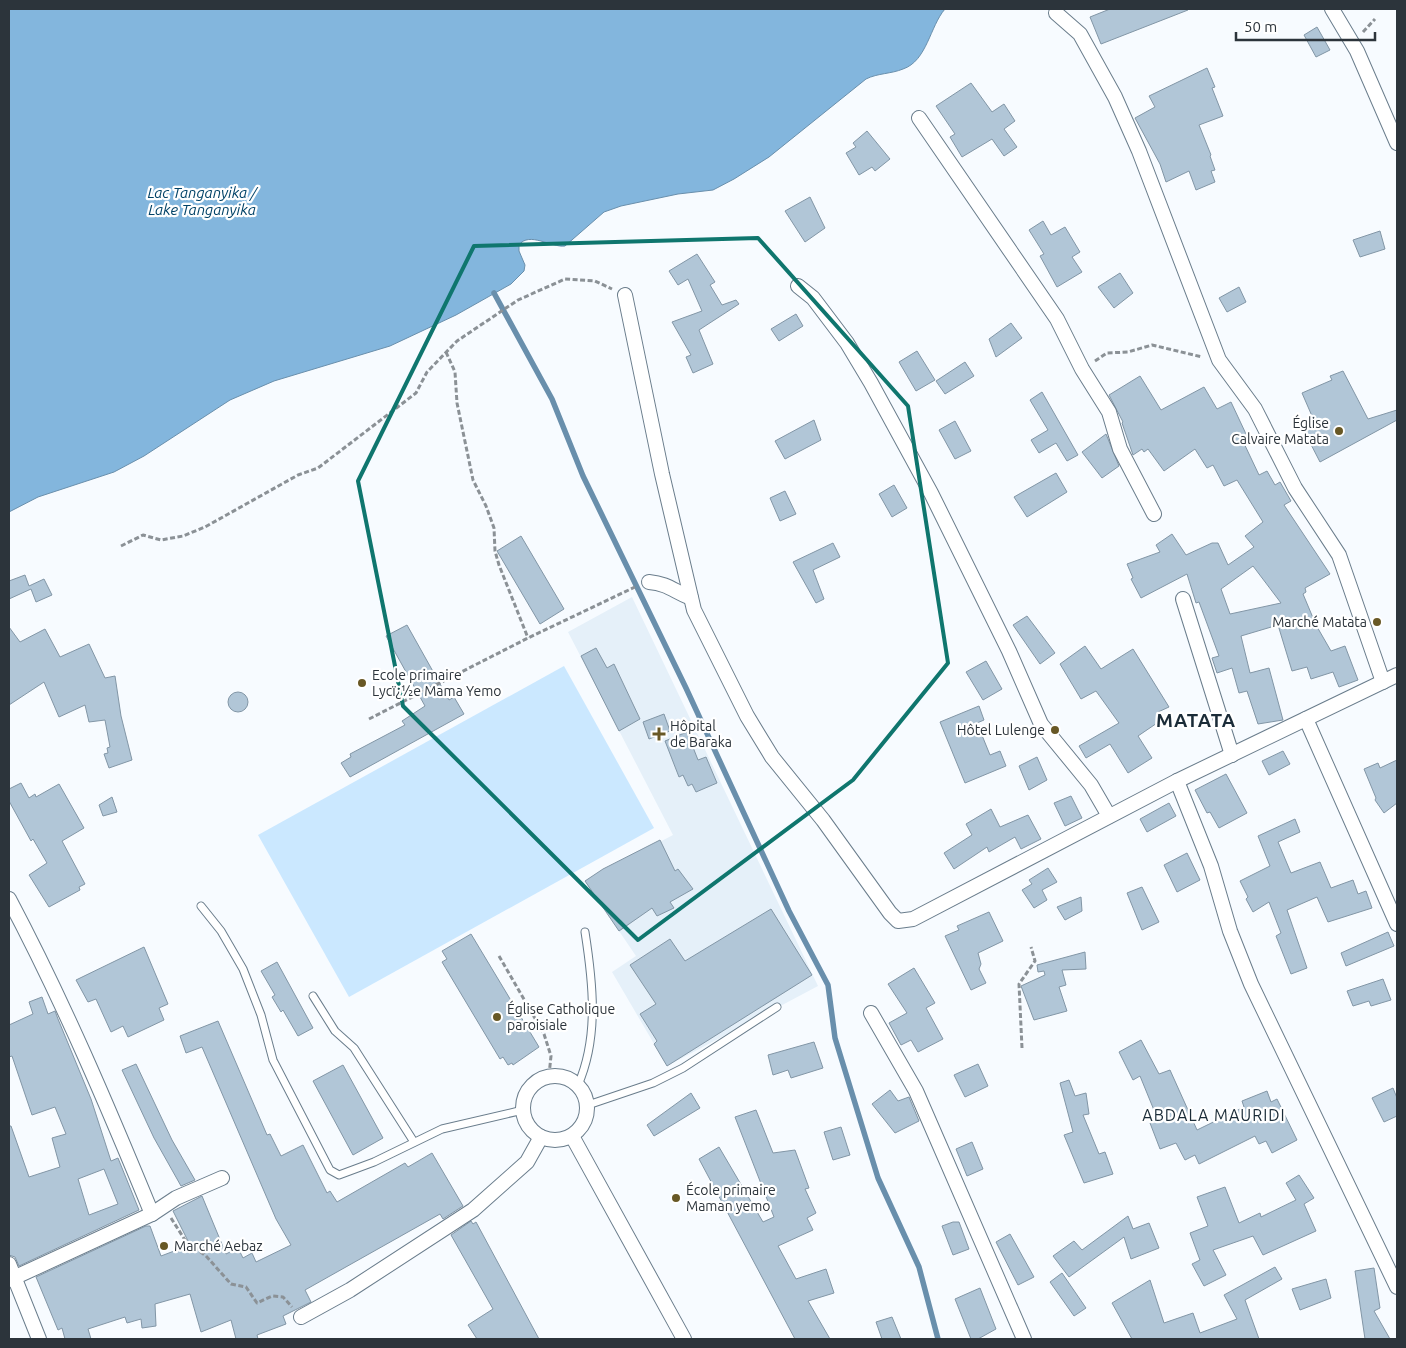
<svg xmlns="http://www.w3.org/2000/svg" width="1406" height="1348" viewBox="0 0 1406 1348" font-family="Ubuntu,sans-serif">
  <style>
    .built { fill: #e5f0f9 }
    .green { fill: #cbe8ff }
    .water { fill: #83b6dd; stroke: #698fac }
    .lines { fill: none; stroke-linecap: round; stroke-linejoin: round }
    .stream { stroke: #698fac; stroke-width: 5.5 }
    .building { fill: #b1c6d7; stroke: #8296a6; fill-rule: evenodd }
    .service-casing { stroke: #6a7d8c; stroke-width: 9 }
    .minor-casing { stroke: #6a7d8c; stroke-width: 16 }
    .path { stroke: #8b9196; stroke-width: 3; stroke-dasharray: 5 2.5; stroke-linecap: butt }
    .service { stroke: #fff; stroke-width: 7 }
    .minor { stroke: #fff; stroke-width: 14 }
    .marked { fill: none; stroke: #0f766e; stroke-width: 4; stroke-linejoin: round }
    .poi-dot { fill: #685825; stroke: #fff; stroke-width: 2 }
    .labels { text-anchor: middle; stroke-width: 4.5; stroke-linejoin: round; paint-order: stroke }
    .poi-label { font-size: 14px; fill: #2c343b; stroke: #fff; text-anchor: start }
    .water-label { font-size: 15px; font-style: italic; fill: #004267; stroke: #fff }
    .quarter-label { font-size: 16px; letter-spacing: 1px; fill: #1b2c38; stroke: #fff }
    .district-label { font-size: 19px; font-weight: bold; letter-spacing: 1px; fill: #1b2c38; stroke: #fff }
  </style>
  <rect width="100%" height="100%" fill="#f7fbff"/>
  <!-- built -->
  <polygon class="built" points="632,597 818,986 667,1066 612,972 636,956 585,881 673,835 568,632"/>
  <!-- green -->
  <polygon class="green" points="564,666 654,828 349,997 258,835"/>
  <!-- water -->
  <path class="water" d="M9 9H945C930 26 927 61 903 69 891 74 878 73 866 79L769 157 734 179 713 190 678 194 621 206 604 212 565 246C552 248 529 231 519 245V251L525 265 524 271 511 284 456 315 390 346 274 381 230 400 144 456 114 472 38 497 9 512Z"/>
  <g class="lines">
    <!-- stream -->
    <polyline class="stream" points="494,293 552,399 583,476 686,688 789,911 828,985 835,1038 878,1178 919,1267 938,1339"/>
  </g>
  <!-- building -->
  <g class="building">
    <polygon points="1110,9 1188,9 1188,10 1101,44 1090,17"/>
    <polygon points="1317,27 1330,50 1316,57 1304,35"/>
    <polygon points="1207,68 1215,87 1212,88 1223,116 1199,125 1211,155 1210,156 1215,170 1211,171 1215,182 1196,190 1189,171 1166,182 1160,164 1135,118 1155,107 1149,96"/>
    <polygon points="971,83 992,112 1004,104 1015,121 1004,129 1017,147 1004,156 992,139 962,157 950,137 955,134 936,106"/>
    <polygon points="867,131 890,159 875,171 872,167 859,175 846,153 856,147 853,143"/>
    <polygon points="810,197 825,228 805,242 785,211"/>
    <polygon points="1043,221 1051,235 1065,227 1080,252 1072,257 1082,272 1057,287 1040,256 1044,254 1029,230"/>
    <polygon points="1380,231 1385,249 1360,257 1353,240"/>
    <polygon points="697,254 715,282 710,285 722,305 736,300 739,304 699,330 713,364 693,373 686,357 691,355 672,322 702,311 688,279 678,285 669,271"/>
    <polygon points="1120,273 1133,293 1114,308 1098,287"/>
    <polygon points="1239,287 1246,302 1227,312 1219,298"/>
    <polygon points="796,314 803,326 779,341 771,329"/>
    <polygon points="1011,323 1022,338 996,357 989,339"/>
    <polygon points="917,351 935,380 916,391 899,362"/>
    <polygon points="965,362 974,376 945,394 936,381"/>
    <polygon points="1343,371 1368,419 1397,410 1397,420 1320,462 1303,429 1315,423 1302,393 1332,380 1330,376"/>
    <path d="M1140 376 1161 410 1204 387 1217 409 1231 402 1246 434 1241 437 1259 475 1267 471 1275 485 1280 482 1291 501 1284 505 1330 574 1305 588 1306 592 1303 594 1316 625 1331 651 1345 646 1358 680 1339 687 1333 672 1311 679 1307 667 1292 671 1278 625 1241 636 1250 673 1269 668 1283 720 1258 724 1247 691 1239 693 1232 668 1217 673 1212 658 1219 656 1199 602 1196 603 1187 574 1141 598 1131 579 1133 578 1127 564 1160 552 1156 545 1172 534 1186 555 1212 543H1218L1228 565 1254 547 1245 536 1263 522 1237 480 1224 486 1213 465 1207 468 1195 449 1164 471 1148 449 1144 452 1142 449 1133 455 1122 423 1123 422 1109 395ZM1253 566 1281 603 1230 614 1221 589Z"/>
    <polygon points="1042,392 1078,455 1067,461 1056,443 1039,453 1031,440 1048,430 1030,400"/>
    <polygon points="814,420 821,440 785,459 775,441"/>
    <polygon points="955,421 971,451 955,459 939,430"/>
    <polygon points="1106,434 1119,466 1102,478 1082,452"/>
    <polygon points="1056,473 1067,492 1027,517 1014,497"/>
    <polygon points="894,485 907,508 892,517 879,494"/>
    <polygon points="785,491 796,514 780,521 770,498"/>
    <polygon points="521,536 564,609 540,624 497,551"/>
    <polygon points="833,543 840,557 813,570 824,599 816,603 793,562"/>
    <polygon points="25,575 29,586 44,579 52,595 36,602 31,589 9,599 9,581"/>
    <polygon points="1027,616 1055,653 1040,664 1013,625"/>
    <polygon points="407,625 449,700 454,697 464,714 350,777 341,763 351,757 350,754 405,725 402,721 425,706 386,636"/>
    <polygon points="9,627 20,642 45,629 60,657 89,644 105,678 115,676 121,716 132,760 109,768 104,754 108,753 107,748 110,747 105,720 89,722 85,705 59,717 44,682 9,705"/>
    <polygon points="1085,646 1101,669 1133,649 1169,707 1158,712 1163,719 1138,736 1152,758 1128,773 1110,744 1086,758 1079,746 1119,723 1096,691 1081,699 1060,664"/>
    <polygon points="596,648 607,668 614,664 640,719 619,731 581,656"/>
    <polygon points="986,661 1002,689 983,700 966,672"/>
    <circle cx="238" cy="702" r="10"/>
    <polygon points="979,706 984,720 977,723 990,755 1000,751 1006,766 965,783 940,722"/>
    <polygon points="664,714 670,731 649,739 643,722"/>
    <polygon points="687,732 698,760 706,757 717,783 696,792 692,784 688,786 683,775 679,777 665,741"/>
    <polygon points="1283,751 1290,764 1269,775 1262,761"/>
    <polygon points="1037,757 1047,780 1029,790 1019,766"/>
    <polygon points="1397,760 1397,803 1384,813 1375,800 1376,798 1364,769 1378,763 1380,768"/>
    <polygon points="1226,774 1247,813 1219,828 1210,812 1207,813 1195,790"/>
    <polygon points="21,783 29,798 35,794 36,797 59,784 84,828 62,841 85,884 79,887 80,890 49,907 29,875 47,863 33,839 31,841 9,801 9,789"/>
    <polygon points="1071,796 1082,818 1065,826 1054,803"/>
    <polygon points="112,797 117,812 103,816 99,805"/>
    <polygon points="1169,803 1176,816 1147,832 1140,819"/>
    <polygon points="991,809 1000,827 1028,815 1041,839 1021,849 1015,837 989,852 987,847 954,869 944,853 972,835 966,824"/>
    <polygon points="1295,819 1300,832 1278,842 1291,873 1320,862 1331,888 1353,880 1358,894 1366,891 1372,908 1328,922 1317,897 1287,910 1307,968 1291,974 1276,936 1281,933 1269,902 1253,912 1246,899 1248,897 1240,881 1270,866 1258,836"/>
    <polygon points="660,840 675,871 678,869 693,889 670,902 674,908 657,916 652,908 619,931 585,881 603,869"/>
    <polygon points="1187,853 1200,880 1177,892 1164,865"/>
    <polygon points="1048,868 1057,882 1042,890 1047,900 1034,908 1022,890 1032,884 1029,880"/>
    <polygon points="1142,887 1159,922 1142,930 1127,893"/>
    <polygon points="1081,897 1082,911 1065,920 1057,907"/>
    <polygon points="771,909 812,975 667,1066 654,1044 657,1041 640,1014 656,1004 630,965 670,939 685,961"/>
    <polygon points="989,912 1003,941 978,953 981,964 979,969 986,983 971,990 945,936 959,930 957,926"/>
    <polygon points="1388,932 1394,946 1346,966 1341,953"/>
    <polygon points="471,934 539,1047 513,1065 512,1063 508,1065 503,1057 500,1059 442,962 447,959 442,951"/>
    <polygon points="144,947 168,1004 159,1008 164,1020 128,1037 123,1026 111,1032 96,999 88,1002 76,980"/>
    <polygon points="1085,952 1086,969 1062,970 1066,985 1059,987 1067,1011 1034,1020 1021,986 1045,975 1044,971 1038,972 1037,965"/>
    <polygon points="277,962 313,1028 298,1036 283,1010 281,1012 272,997 275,995 261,971"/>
    <polygon points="914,968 935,1003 926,1008 943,1039 918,1052 911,1040 901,1045 889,1023 907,1013 888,984"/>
    <polygon points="1383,979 1391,1000 1371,1006 1369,1001 1353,1006 1347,991"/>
    <path d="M42 997 48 1014 55 1011 58 1019 91 1099 111 1161 118 1158 139 1210 19 1266 15 1257 9 1255V1126H11L29 1177 60 1167 52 1138 66 1134 55 1107 32 1115 12 1056 9 1057V1025L33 1014 29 1002ZM104 1169 118 1204 89 1215 78 1179Z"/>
    <polygon points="218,1021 267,1135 270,1134 281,1156 303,1145 327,1193 330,1191 337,1202 405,1163 408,1167 432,1153 463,1206 443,1219 440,1214 305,1290 311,1302 283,1316 286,1324 257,1335 258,1339 236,1339 231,1320 201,1332 190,1294 155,1304 156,1326 142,1328 141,1319 127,1323 125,1317 88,1329 91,1339 65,1339 62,1328 58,1330 36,1277 146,1226 150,1226 161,1256 190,1245 173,1211 202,1196 226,1254 238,1248 243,1258 252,1253 256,1262 291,1245 276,1219 202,1047 186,1053 180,1036"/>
    <polygon points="1141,1040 1159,1074 1170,1070 1197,1130 1244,1107 1242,1101 1267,1091 1271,1102 1277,1099 1297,1140 1272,1153 1266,1141 1259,1144 1255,1136 1199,1164 1195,1155 1185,1160 1176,1143 1160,1149 1150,1123 1158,1120 1140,1076 1133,1080 1119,1052"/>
    <polygon points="814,1042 823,1068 791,1078 788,1070 773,1075 768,1055"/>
    <polygon points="136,1064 172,1140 195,1180 181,1186 154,1138 122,1070"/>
    <polygon points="978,1064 988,1086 965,1097 954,1075"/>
    <polygon points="343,1065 383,1138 353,1155 313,1081"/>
    <polygon points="1069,1080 1075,1096 1086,1093 1089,1114 1083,1115 1099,1154 1105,1152 1113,1174 1084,1183 1064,1135 1073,1132 1060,1083"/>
    <polygon points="1393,1088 1397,1098 1397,1116 1384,1122 1372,1098"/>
    <polygon points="890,1090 898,1101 909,1097 919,1121 895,1133 872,1104"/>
    <polygon points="691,1093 700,1108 654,1136 647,1125"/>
    <polygon points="756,1110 773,1153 795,1150 809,1188 805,1189 816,1213 807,1218 813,1230 778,1246 796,1279 826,1269 834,1293 808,1301 830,1339 795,1339 699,1159 719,1147 763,1222 774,1217 735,1117"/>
    <polygon points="841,1127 850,1155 833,1160 824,1132"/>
    <polygon points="972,1142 983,1169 967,1176 956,1149"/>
    <polygon points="1299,1175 1314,1198 1304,1204 1316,1231 1263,1255 1253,1236 1213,1250 1226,1275 1204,1286 1192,1264 1200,1260 1190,1233 1208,1226 1197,1197 1225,1187 1239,1223 1260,1213 1261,1217 1296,1200 1286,1183"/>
    <polygon points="1128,1216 1133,1229 1149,1223 1159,1248 1131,1259 1124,1237 1069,1277 1053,1256 1074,1241 1082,1250"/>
    <polygon points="471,1221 473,1224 476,1222 539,1339 477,1339 468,1325 493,1309 451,1235"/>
    <polygon points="953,1222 959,1222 969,1249 953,1255 942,1226"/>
    <polygon points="1010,1234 1034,1277 1018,1285 996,1242"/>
    <polygon points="1275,1267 1282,1279 1245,1300 1259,1339 1132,1339 1112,1303 1150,1280 1164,1323 1193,1313 1200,1333 1237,1319 1224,1295"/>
    <polygon points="1374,1268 1380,1308 1374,1311 1390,1339 1365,1339 1355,1271"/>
    <polygon points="1062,1273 1086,1308 1074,1316 1050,1282"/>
    <polygon points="1326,1279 1331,1298 1300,1310 1292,1289"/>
    <polygon points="980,1288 996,1329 978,1339 971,1339 955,1299"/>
    <polygon points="892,1317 901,1339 882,1339 876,1322"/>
  </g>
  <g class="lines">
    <!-- service casing -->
    <g class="service-casing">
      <g id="service">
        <polyline points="201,906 221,931 243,969 261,1015 273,1060 330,1170 339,1175 374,1162 442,1129 523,1110"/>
        <polyline points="313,996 335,1031 354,1048 414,1142"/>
        <path d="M578 1085C599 1037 593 983 585 932"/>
        <polyline points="588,1105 653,1083 683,1068 777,1007"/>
      </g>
    </g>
    <!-- minor casing -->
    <g class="minor-casing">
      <g id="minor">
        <polyline points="1332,9 1357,51 1397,143"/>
        <polyline points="1056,13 1080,34 1115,97 1139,151 1219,360 1255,409 1295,488 1339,555 1383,682"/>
        <polyline points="919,118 1057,319 1082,369 1109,412 1120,449 1154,514"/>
        <polyline points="798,286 813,298 847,343 871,383 931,493 1009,651 1041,724 1091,785 1109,816"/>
        <polyline points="625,295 662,474 694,610 747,716 772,757 823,820 890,913 898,921 913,919 1177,781 1397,675"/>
        <path d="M649 582C669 584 673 591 691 598"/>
        <polyline points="1183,599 1232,755"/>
        <polyline points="1306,719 1397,924"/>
        <polyline points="1177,781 1211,866 1230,931 1251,984 1397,1287"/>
        <path d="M9 899C63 1001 108 1107 152 1214"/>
        <polyline points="871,1013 916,1091 1024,1339"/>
        <circle cx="555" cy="1108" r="32"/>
        <polyline points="572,1136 684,1339"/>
        <polyline points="9,1264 39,1339"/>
        <polyline points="9,1280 152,1214 176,1198 222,1178"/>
        <polyline points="301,1317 350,1290 473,1210 527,1162 541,1137"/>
      </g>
    </g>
    <!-- path -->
    <g class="path">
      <polyline points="1363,32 1375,19"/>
      <polyline points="446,352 455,372 457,403 473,480 486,506 494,528 495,551 499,565 528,638"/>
      <polyline points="1095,361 1107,353 1128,352 1152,345 1202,357"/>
      <polyline points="121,546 143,535 161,540 183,536 205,527 298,475 318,468 416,393 427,372 457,341 518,300 565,279 595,281 612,289"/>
      <polyline points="369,719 528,638 635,587"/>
      <polyline points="499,956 544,1034 551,1056 549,1075"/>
      <polyline points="1022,1048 1019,984 1035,961 1031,947"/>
      <polyline points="171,1218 185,1240 206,1256 231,1284 246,1287 257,1303 272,1296 283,1297 292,1307"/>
    </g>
    <!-- service -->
    <use href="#service" class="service"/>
    <!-- minor -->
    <use href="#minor" class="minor"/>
  </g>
  <!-- marked area -->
  <path class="marked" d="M758 238 908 406 948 663 853 780 638 940 403 706 358 481 474 246Z"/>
  <!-- markers -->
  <g class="poi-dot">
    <circle cx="1339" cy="431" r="5"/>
    <circle cx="1377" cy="622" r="5"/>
    <circle cx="362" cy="683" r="5"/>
    <circle cx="1055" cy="730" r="5"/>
    <path d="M656.5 726.5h5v5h5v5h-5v5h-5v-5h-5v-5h5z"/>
    <circle cx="497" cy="1017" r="5"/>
    <circle cx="676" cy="1198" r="5"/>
    <circle cx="164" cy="1246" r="5"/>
  </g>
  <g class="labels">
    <!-- poi labels -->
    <g class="poi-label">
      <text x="1329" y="428" text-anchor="end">Église<tspan x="1329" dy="16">Calvaire Matata</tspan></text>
      <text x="1367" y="627" text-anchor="end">Marché Matata</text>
      <text x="372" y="680">Ecole primaire<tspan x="372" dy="16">Lycï¿½e Mama Yemo</tspan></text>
      <text x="670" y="731">Hôpital<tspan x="670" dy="16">de Baraka</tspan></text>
      <text x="1045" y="735" text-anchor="end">Hôtel Lulenge</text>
      <text x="507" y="1014">Église Catholique<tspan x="507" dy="16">paroisiale</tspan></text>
      <text x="686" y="1195">École primaire<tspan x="686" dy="16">Maman yemo</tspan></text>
      <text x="174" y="1251">Marché Aebaz</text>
    </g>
    <!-- water labels -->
    <g class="water-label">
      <text x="202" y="198">Lac Tanganyika /<tspan x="202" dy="17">Lake Tanganyika</tspan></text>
    </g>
    <!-- quarter labels -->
    <g class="quarter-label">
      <text x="1214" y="1121">ABDALA MAURIDI</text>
    </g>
    <!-- district labels -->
    <g class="district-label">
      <text x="1196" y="727">MATATA</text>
    </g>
  </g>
  <!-- border -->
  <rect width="1406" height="1348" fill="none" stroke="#2c343b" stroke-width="20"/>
  <!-- scale -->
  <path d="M1236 32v8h139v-8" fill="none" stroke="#2c343b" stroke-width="2.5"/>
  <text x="1244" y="32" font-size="15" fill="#2c343b" stroke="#ffffff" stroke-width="4" paint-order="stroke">50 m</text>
</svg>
